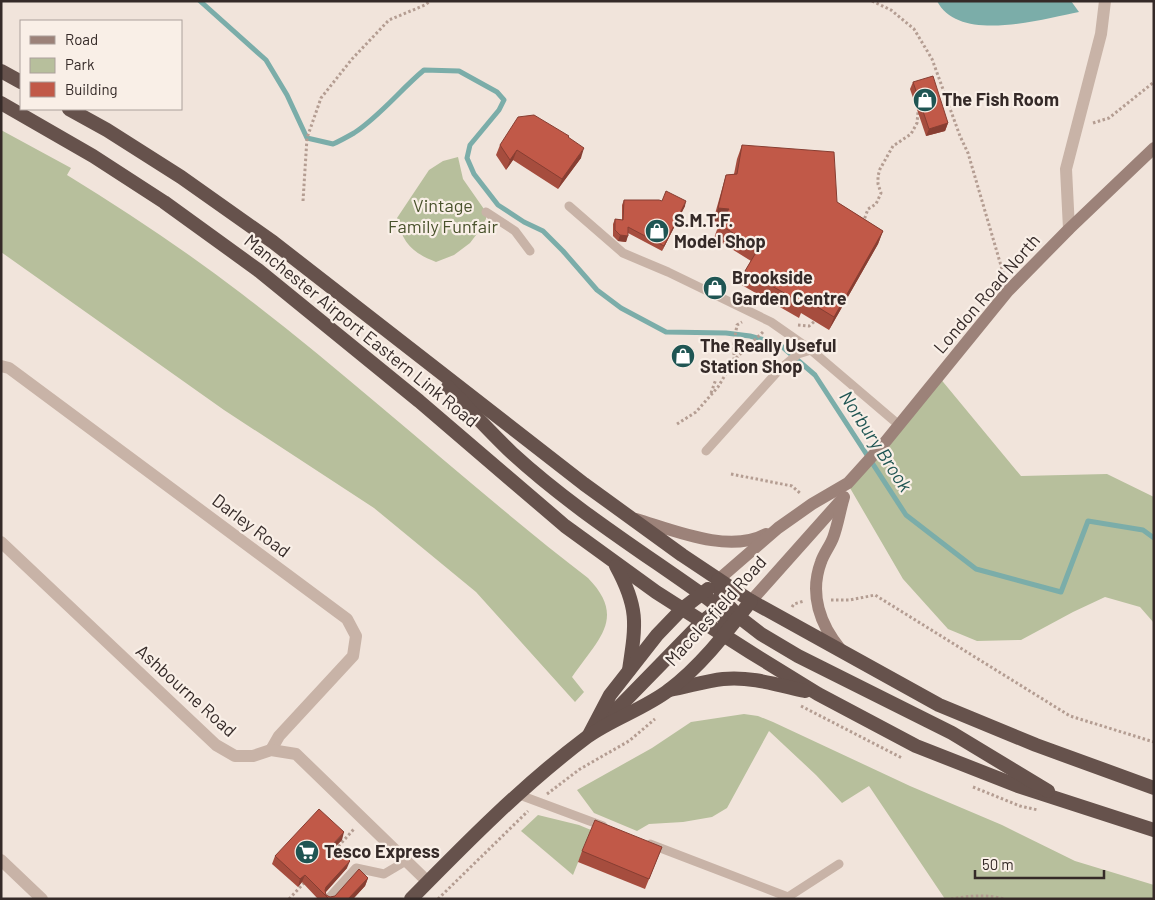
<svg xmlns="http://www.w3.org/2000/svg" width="1155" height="900" viewBox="0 0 1155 900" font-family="Barlow,sans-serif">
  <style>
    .green { fill: #b7bf9c }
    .water { fill: #7bada9 }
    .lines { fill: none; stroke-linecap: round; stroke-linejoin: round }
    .stream { stroke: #7bada9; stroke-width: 5 }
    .path { stroke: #b49d92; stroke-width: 3; stroke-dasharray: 2.5 2.5; stroke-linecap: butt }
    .service { stroke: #c8b3a7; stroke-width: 9 }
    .minor { stroke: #c8b3a7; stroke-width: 12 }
    .secondary { stroke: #9c8279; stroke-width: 12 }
    .trunk { stroke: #66524c; stroke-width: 14 }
    .wall { fill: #a64d3e }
    .shaded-wall { fill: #873e32 }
    .building { fill: #c15948; stroke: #873e32 }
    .labels { text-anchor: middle; stroke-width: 4.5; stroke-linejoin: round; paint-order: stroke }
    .poi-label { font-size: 18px; font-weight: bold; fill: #352a28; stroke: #f9efe7; text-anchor: start }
    .park-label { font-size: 18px; fill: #49522c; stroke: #f9efe7 }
    .street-label { font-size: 18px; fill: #352a28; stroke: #f9efe7 }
    .water-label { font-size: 19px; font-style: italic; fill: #1f5553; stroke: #f9efe7 }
  </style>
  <rect width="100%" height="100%" fill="#f1e4db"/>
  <!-- green -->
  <g class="green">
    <path d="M1 130 71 168 67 175C127 212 186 251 242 294 361 385 470 487 588 578 627 618 598 639 572 677L584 692 575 702 476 592 374 508 224 410 1 252Z"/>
    <path d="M458 157 463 179 486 212V219L479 231 470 243 454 255 436 262C413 253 402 243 397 218L429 170 443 161Z"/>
    <polygon points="939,377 1021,476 1107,474 1154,497 1154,623 1140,607 1105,597 1073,612 1021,640 977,641 948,629 903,579 850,488"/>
    <polygon points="744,714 758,716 773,722 910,786 1002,825 1075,861 1154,885 1154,899 945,899 869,786 842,803 816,775 769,731 727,808 712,817 683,822 649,824 637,831 594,813 577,790 652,748 691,722"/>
    <polygon points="538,815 579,825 591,830 573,875 521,831"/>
  </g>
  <!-- water -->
  <path class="water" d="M937 1H1071L1079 12C1042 19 959 44 937 1Z"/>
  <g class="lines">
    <!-- stream -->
    <path class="stream" d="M200 1 266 60 287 95 307 138 333 144C340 141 347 137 354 133 380 116 400 90 424 70L459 71 497 92 504 100 499 110 470 145 467 158 474 174 498 205 524 222 543 231 563 251 597 290 621 308 666 332 726 333 750 336 779 344 815 375 906 515 976 569 1061 592 1088 521 1143 530 1154 538"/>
    <!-- path -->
    <g class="path">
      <polyline points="872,1 891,10 914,29 932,59 960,136 968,153 1004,276"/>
      <polyline points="1093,123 1109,118 1154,82"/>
      <polyline points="303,201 307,138 321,98 352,59 389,20 425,5 430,1"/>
      <polyline points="863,223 868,209 876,204 881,193 878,184 878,176 880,169 893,146 911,134 917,123 918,112"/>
      <polyline points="798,325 809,326 815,321"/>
      <polyline points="734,360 734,342 737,325 742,322"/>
      <polyline points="711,393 716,379"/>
      <polyline points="677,424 696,412 718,387 734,360 764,331"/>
      <polyline points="731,474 792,486 801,494"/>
      <polyline points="831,600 850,600 875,595 1070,716 1154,742"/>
      <polyline points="792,607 794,604 804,601"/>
      <polyline points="801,706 902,758"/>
      <polyline points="973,787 1020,806 1038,810"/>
      <polyline points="547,794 580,769 629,741 655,719"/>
      <polyline points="335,850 354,829"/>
      <polyline points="289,899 305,882"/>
      <polyline points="438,899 528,811"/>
      <path d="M951 899C968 896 987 894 1004 899"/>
    </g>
    <!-- service -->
    <g class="service">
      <polyline points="569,206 623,253 668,272 771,322 811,350 899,425"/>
      <polyline points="486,212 515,231 530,251"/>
      <polyline points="706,451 779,370 798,354 811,350"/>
      <polyline points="517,794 603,826"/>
      <polyline points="650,844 788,897 839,864"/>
      <polyline points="328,899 356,868 384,874 406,861"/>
    </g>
    <!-- minor -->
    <g class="minor">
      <polyline points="1069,229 1066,169 1101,34 1105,1"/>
      <polyline points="1,366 9,368 347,619 356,636 353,656 279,736 271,750"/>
      <polyline points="1,542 216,745 235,756 253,756 271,750 296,754 428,882"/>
      <polyline points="1,860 42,899"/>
    </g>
    <!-- secondary -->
    <g class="secondary">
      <path d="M636 519C673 530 729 554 766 534"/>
      <polyline points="718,580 778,528 812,504 848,483 886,441 1008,291 1069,229 1154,148"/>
      <polyline points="751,601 842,499"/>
      <path d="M841 650C820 625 809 594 821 562 824 553 830 546 833 538 838 525 840 510 844 497"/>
    </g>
    <!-- trunk -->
    <g class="trunk">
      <polyline points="1,71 21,82"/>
      <polyline points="1,103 93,156 164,202 258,270 419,401 565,526 656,592 750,652 818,694 916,746 1018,786 1154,830"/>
      <polyline points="69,109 107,130 181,177 273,242 584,484 682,555 751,601 939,705 1036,745 1154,788"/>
      <path d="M448 387C469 409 490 432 512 453 573 509 644 553 711 601 723 611 727 620 724 636"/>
      <path d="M616 566C639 608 636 624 629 670"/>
      <polyline points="718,580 721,594 726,603 739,617 761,634 798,656 952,733 1048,791"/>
      <path d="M669 690C687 687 705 681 723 679 750 676 778 685 805 691"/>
      <polyline points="598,719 620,706 702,622 726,603"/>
      <polyline points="589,735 610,695 657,635 682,609 708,589"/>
      <path d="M411 899C467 842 523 785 587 737 612 719 644 709 669 690 701 666 726 633 751 601"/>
    </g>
  </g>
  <!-- wall -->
  <g class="wall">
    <polygon points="913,82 948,123 945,131 926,136 910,89"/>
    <polygon points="568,137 581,158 558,189 513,160 506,170 496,155 500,145"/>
    <polygon points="742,145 837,202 883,231 878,244 829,330 801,313 799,318 740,284 745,271 751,261 714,238 719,224 721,222 713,221 722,189 726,175 734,174 737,159"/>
    <polygon points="624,200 662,201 685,206 662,251 628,233 626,242 618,241 613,236 613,224 615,219 622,220 622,205"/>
    <polygon points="342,840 336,846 347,868 325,893 326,895 330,897 335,896 368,878 365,886 353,899 318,899 302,882 298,887 272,864 275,856"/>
    <polygon points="662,847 645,889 578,862 582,851"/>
  </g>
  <!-- shaded-wall -->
  <g class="shaded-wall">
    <polygon points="948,123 945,131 926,136 929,129"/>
    <polygon points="584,148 581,158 558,189 562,179"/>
    <polygon points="517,150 513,160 506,170 510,160"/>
    <polygon points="686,201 685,206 662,251 664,246"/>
    <polygon points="718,208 729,209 724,222 713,221"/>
    <polygon points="883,231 878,244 829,330 834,317"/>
    <polygon points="620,235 628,236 626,242 618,241"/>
    <polygon points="344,832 342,840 330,852 333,844"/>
    <polygon points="350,861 347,868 324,894 324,893 326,887"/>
    <polygon points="305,875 302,882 298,887 300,879"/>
    <polygon points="368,878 365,886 353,899 348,899"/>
  </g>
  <!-- building -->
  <g class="building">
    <polygon points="933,76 948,123 929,129 913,82"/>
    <polygon points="534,115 569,136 568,137 584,148 562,179 517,150 510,160 500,145 518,117"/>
    <polygon points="742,145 834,152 837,202 883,231 834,317 806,300 804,304 745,271 758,249 719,224 729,209 718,208 726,175 737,174"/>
    <polygon points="666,191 686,201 664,246 628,227 628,236 620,235 615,230 615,219 623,220 624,200 659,200 662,201"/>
    <polygon points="319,809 344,832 333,844 350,861 326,887 325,890 326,895 330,897 335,896 359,869 368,878 348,899 329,899 305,875 300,879 275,856"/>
    <polygon points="595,820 662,847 649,879 582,851"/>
  </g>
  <!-- icons -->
  <defs>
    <g id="shop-disc" transform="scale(1.25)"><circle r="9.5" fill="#1f5553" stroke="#f9efe7"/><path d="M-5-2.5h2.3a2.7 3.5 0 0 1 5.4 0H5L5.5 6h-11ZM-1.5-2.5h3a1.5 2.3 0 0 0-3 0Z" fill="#fff"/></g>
    <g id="supermarket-disc" transform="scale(1.25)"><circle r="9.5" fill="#1f5553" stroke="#f9efe7"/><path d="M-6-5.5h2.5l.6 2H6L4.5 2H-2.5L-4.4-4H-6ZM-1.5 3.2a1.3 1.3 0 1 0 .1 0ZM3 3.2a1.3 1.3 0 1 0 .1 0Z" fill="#fff"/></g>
  </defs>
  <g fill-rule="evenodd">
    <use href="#shop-disc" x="925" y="100"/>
    <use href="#shop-disc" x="657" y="231"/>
    <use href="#shop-disc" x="715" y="288"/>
    <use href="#shop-disc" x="683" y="356"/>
    <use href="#supermarket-disc" x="307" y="852"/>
  </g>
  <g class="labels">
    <!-- poi labels -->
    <g class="poi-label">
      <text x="942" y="106">The Fish Room</text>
      <text x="674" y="227">S.M.T.F.<tspan x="674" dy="21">Model Shop</tspan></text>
      <text x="732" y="284">Brookside<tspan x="732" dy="21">Garden Centre</tspan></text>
      <text x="700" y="352">The Really Useful<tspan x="700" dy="21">Station Shop</tspan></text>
      <text x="324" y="858">Tesco Express</text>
    </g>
    <!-- park labels -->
    <g class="park-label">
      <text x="443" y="212">Vintage<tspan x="443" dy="21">Family Funfair</tspan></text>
    </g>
    <!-- street labels -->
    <g class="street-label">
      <text transform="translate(987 294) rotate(-49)" y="6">London Road North</text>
      <text transform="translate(361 331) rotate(39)" y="6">Manchester Airport Eastern Link Road</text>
      <text transform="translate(251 526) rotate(37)" y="6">Darley Road</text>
      <text transform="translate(716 611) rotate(-48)" y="6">Macclesfield Road</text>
      <text transform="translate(186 691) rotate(42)" y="6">Ashbourne Road</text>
    </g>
    <!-- water labels -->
    <g class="water-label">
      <text transform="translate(876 441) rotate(57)" y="7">Norbury Brook</text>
    </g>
  </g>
  <!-- border -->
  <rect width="1155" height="900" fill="none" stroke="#352a28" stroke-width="5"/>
  <!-- legend -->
  <rect x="20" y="20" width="162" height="90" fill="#f9efe7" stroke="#aba09b"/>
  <rect x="30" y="36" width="25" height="8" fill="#9c8279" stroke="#aba09b"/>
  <text x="65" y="45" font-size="15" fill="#352a28">Road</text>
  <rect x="30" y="58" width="25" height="15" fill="#b7bf9c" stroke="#aba09b"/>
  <text x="65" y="70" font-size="15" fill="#352a28">Park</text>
  <rect x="30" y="82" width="25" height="15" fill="#c15948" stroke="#aba09b"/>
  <text x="65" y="95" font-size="15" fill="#352a28">Building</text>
  <!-- scale -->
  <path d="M975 870v8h129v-8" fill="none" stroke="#352a28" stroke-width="2.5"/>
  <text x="982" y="870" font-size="15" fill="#352a28" stroke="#f9efe7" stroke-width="4" paint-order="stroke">50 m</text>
</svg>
